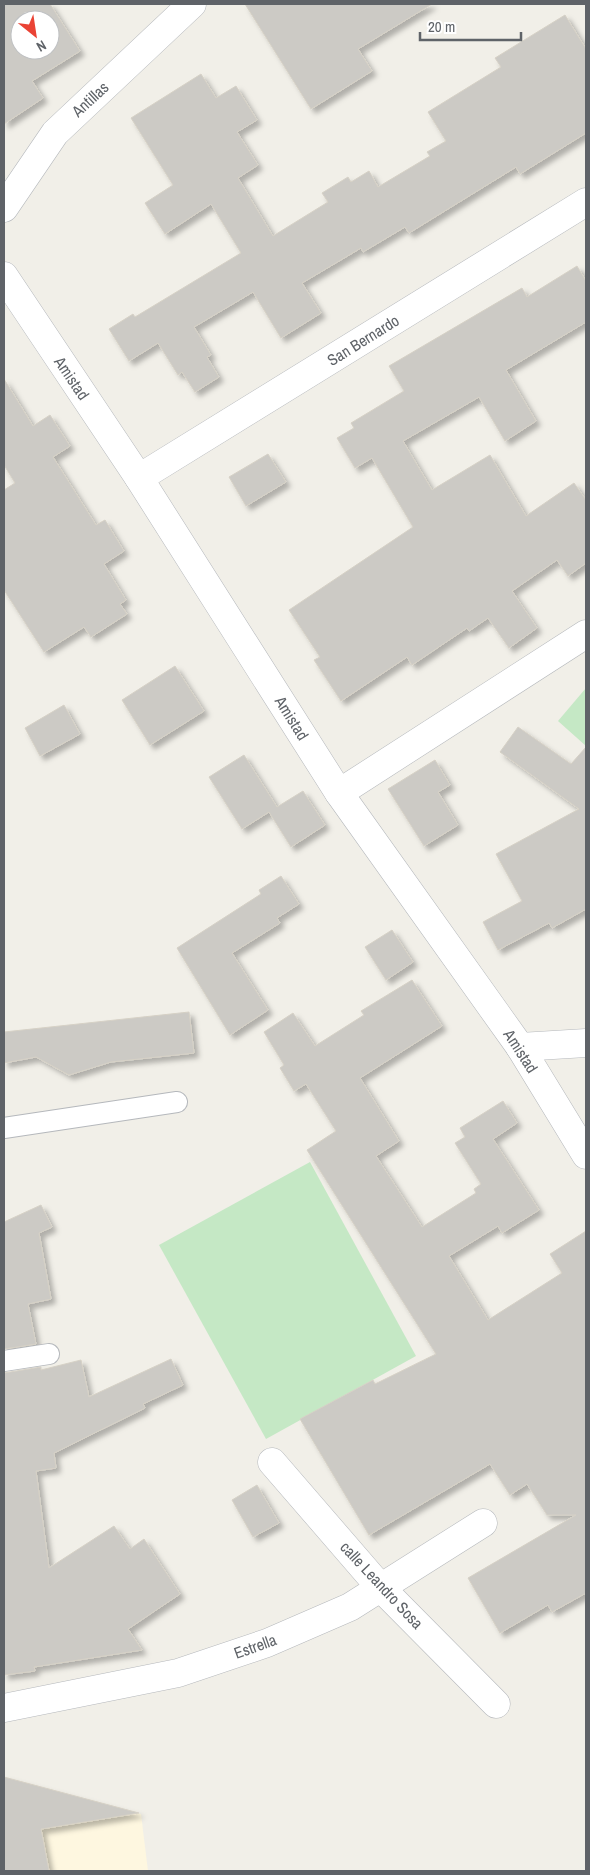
<svg xmlns="http://www.w3.org/2000/svg" width="590" height="1875" viewBox="0 0 590 1875" font-family="'Archivo Narrow',sans-serif">
  <style>
    .commercial { fill: #fef7e0 }
    .green { fill: #c5e8c5 }
    .building { fill: #cccac5; stroke: #d6d1c6; fill-rule: evenodd; filter: url(#shadow) }
    .lines { fill: none; stroke-linecap: round; stroke-linejoin: round }
    .service-casing { stroke: #b5b8bc; stroke-width: 22 }
    .minor-casing { stroke: #b5b8bc; stroke-width: 29 }
    .service { stroke: #fff; stroke-width: 20 }
    .minor { stroke: #fff; stroke-width: 28 }
    .labels { text-anchor: middle; stroke-width: 4; stroke-linejoin: round; paint-order: stroke }
    .street-label { font-size: 16px; fill: #5f6368; stroke: #fff }
  </style>
  <defs>
    <filter id="shadow"><feDropShadow dx="4.5" dy="4.5" stdDeviation="2.5" flood-color="#0004"/></filter>
  </defs>
  <rect width="100%" height="100%" fill="#f1efe8"/>
  <!-- commercial -->
  <polygon class="commercial" points="4,1777 141,1814 148,1871 4,1871"/>
  <!-- green -->
  <g class="green">
    <polygon points="586,688 586,746 558,721"/>
    <polygon points="310,1162 416,1356 266,1439 159,1245"/>
  </g>
  <!-- building -->
  <g class="building">
    <path d="M4 4H50L80 51 32 81 43 98 4 124ZM20 20H50V50H20Z"/>
    <polygon points="245,4 432,4 358,49 372,71 311,109"/>
    <polygon points="565,15 586,49 586,133 520,174 516,167 409,233 405,227 363,252 361,248 302,283 321,313 281,338 253,292 194,327 211,355 207,357 219,377 195,392 182,372 178,375 158,343 129,361 109,329 133,314 135,317 241,253 211,204 165,234 145,203 173,185 131,118 201,74 216,98 236,86 257,120 237,132 258,165 238,178 273,236 328,202 322,193 348,177 351,182 369,171 378,187 430,156 427,152 446,141 428,112 501,67 495,58"/>
    <polygon points="577,266 586,281 586,322 506,370 536,421 505,441 479,397 403,441 432,490 490,455 526,516 574,483 586,500 586,563 568,576 557,560 512,591 537,628 509,648 488,618 469,631 467,628 412,665 407,657 341,701 314,660 320,657 289,610 413,527 372,458 355,468 337,438 354,428 351,423 404,391 389,366 522,288 527,297"/>
    <polygon points="4,379 33,426 50,415 70,446 53,457 96,525 105,520 124,551 104,564 126,600 120,604 127,614 91,637 84,627 44,652 4,590 4,490 15,483 4,465"/>
    <polygon points="268,454 286,482 246,506 229,477"/>
    <polygon points="175,666 204,711 150,745 122,700"/>
    <polygon points="64,705 80,734 40,756 25,728"/>
    <polygon points="518,727 571,764 586,747 586,909 552,928 549,923 498,950 483,922 522,901 496,854 579,809 500,752"/>
    <polygon points="244,755 277,807 303,791 325,825 291,847 269,812 242,829 209,777"/>
    <polygon points="435,760 450,785 438,792 458,825 424,846 388,789"/>
    <polygon points="281,876 299,904 277,918 280,923 232,953 268,1010 230,1035 177,948 261,894 259,890"/>
    <polygon points="392,930 413,962 386,980 365,947"/>
    <polygon points="412,980 442,1026 360,1078 399,1141 376,1156 422,1227 476,1193 474,1189 481,1184 455,1143 465,1137 460,1128 503,1101 517,1123 493,1139 539,1210 502,1233 498,1226 449,1256 488,1320 562,1273 550,1254 586,1231 586,1593 552,1612 548,1605 500,1633 468,1578 576,1515 547,1515 527,1484 510,1495 490,1464 369,1535 300,1419 373,1380 375,1384 436,1354 307,1150 336,1131 306,1084 294,1091 280,1068 284,1065 264,1032 293,1013 315,1046 364,1015 361,1011"/>
    <polygon points="189,1012 194,1053 111,1062 69,1075 36,1057 4,1063 4,1032"/>
    <polygon points="41,1205 52,1227 39,1233 51,1299 28,1304 36,1344 4,1349 4,1222"/>
    <polygon points="171,1359 183,1385 143,1404 145,1408 54,1453 56,1468 36,1471 49,1568 114,1526 130,1549 144,1539 180,1594 128,1629 142,1650 34,1667 35,1671 4,1675 4,1373 41,1367 41,1370 81,1360 89,1397"/>
    <polygon points="257,1485 279,1523 253,1537 232,1500"/>
    <polygon points="4,1777 139,1813 41,1829 49,1871 4,1871"/>
  </g>
  <g class="lines">
    <!-- service casing -->
    <g class="service-casing">
      <g id="service">
        <polyline points="4,1128 177,1102"/>
        <polyline points="4,1361 49,1354"/>
      </g>
    </g>
    <!-- minor casing -->
    <g class="minor-casing">
      <g id="minor">
        <polyline points="4,208 55,133 192,4"/>
        <polyline points="4,276 139,478 339,793 520,1047 586,1155"/>
        <polyline points="139,478 586,202"/>
        <polyline points="339,793 586,634"/>
        <polyline points="520,1047 586,1043"/>
        <polyline points="272,1462 380,1587 496,1704"/>
        <polyline points="4,1708 178,1673 267,1643 350,1607 483,1523"/>
      </g>
    </g>
    <!-- service -->
    <use href="#service" class="service"/>
    <!-- minor -->
    <use href="#minor" class="minor"/>
  </g>
  <g class="labels">
    <!-- street labels -->
    <g class="street-label">
      <text transform="translate(90 99) rotate(-43)" y="6">Antillas</text>
      <text transform="translate(363 340) rotate(-32)" y="6">San Bernardo</text>
      <text transform="translate(72 378) rotate(56)" y="6">Amistad</text>
      <text transform="translate(292 718) rotate(58)" y="6">Amistad</text>
      <text transform="translate(521 1051) rotate(57)" y="6">Amistad</text>
      <text transform="translate(382 1585) rotate(47)" y="6">calle Leandro Sosa</text>
      <text transform="translate(255 1646) rotate(-20)" y="6">Estrella</text>
    </g>
  </g>
  <!-- border -->
  <rect width="590" height="1875" fill="none" stroke="#5f6368" stroke-width="10"/>
  <!-- north arrow -->
  <g transform="translate(35 35) rotate(150)"><circle r="24" fill="#ffffff" stroke="#bfc1c3"/>
  <path d="M0-4L9 19L0 12L-9 19Z" fill="#ea4335"/>
  <text y="-8" font-size="14" font-weight="bold" text-anchor="middle" fill="#5f6368">N</text>
  </g>
  <!-- scale -->
  <path d="M420 32v8h101v-8" fill="none" stroke="#5f6368" stroke-width="2.5"/>
  <text x="428" y="32" font-size="15" fill="#5f6368" stroke="#ffffff" stroke-width="4" paint-order="stroke">20 m</text>
</svg>
